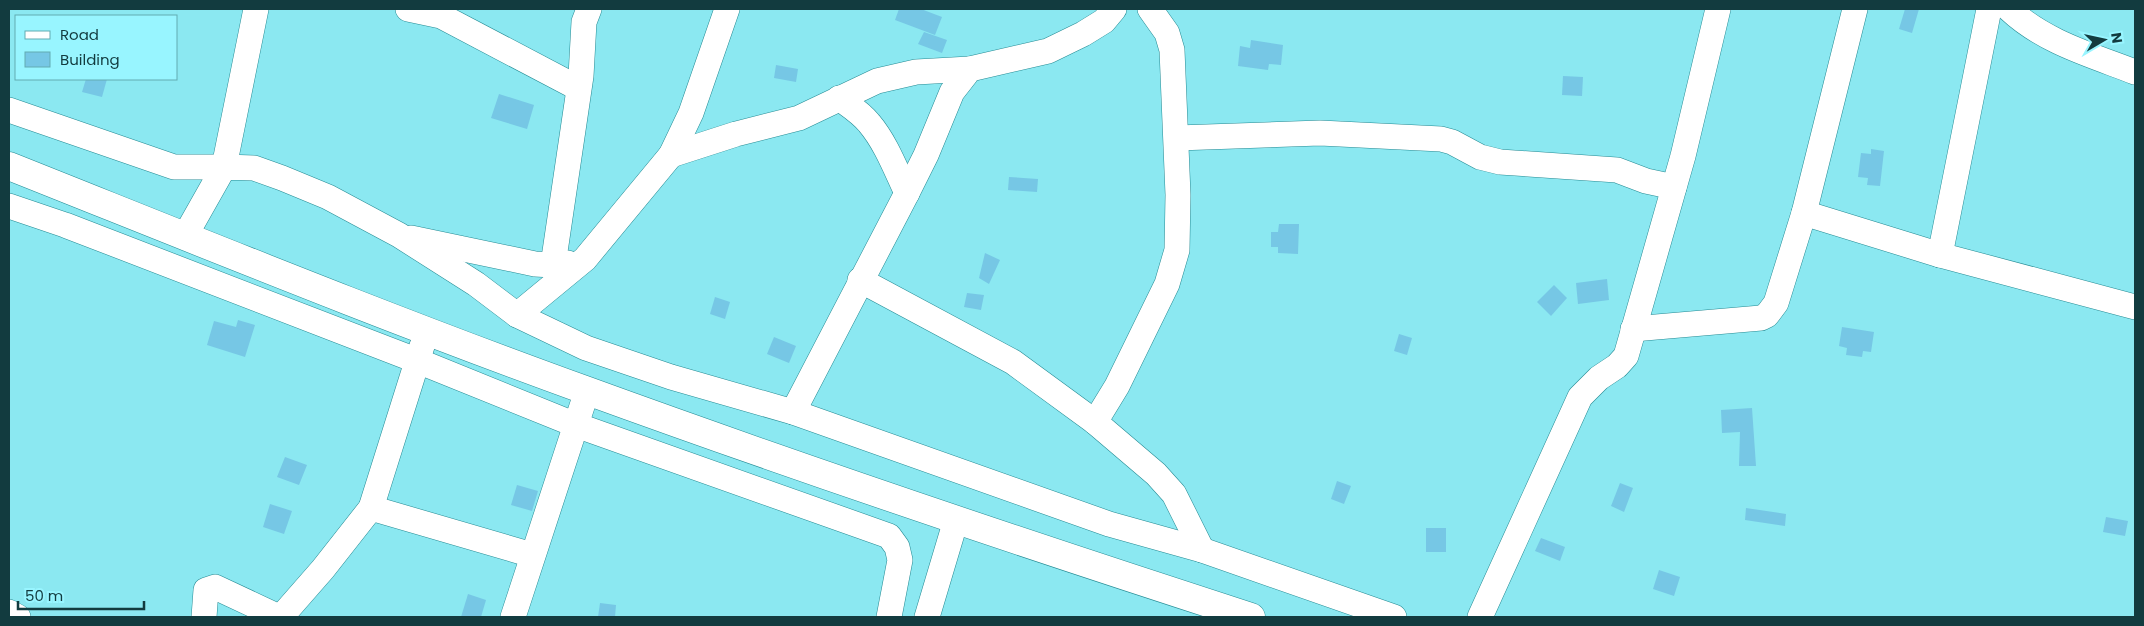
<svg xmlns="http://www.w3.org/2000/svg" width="2144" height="626" viewBox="0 0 2144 626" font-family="Poppins,sans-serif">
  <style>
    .building { fill: #76c7e5 }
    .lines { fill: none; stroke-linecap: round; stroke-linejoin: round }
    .minor-casing { stroke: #258b94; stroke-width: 26 }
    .major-casing { stroke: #258b94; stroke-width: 29 }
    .minor { stroke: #fff; stroke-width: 25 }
    .major { stroke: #fff; stroke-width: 28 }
  </style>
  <rect width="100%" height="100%" fill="#8be8f1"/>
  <!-- building -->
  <g class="building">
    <polygon points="899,9 921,9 942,17 935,35 895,20"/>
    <polygon points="1905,9 1919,9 1912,33 1899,29"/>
    <polygon points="924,32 947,40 942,53 918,44"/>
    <polygon points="1251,40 1283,45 1281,65 1269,64 1268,70 1238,66 1240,46 1250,48"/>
    <polygon points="776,65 798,69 796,82 774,78"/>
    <polygon points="1563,76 1583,77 1582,96 1562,95"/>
    <polygon points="86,79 107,79 102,97 82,92"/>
    <polygon points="499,94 534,105 527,129 491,118"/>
    <polygon points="1871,149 1884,151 1880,186 1867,185 1868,178 1858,177 1861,153 1871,154"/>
    <polygon points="1009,177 1038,179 1037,192 1008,190"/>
    <polygon points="1279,224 1299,224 1298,254 1278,253 1278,247 1271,247 1271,232 1278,232"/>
    <polygon points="985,253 1000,260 989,284 979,278"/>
    <polygon points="1607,279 1609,300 1578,304 1576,283"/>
    <polygon points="1554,285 1567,298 1551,316 1537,302"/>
    <polygon points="967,293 984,295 981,310 964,307"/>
    <polygon points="715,297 730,302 725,319 710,314"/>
    <polygon points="238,320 255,325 245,357 207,345 214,321 236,327"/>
    <polygon points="1842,327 1874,332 1871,352 1863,351 1862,357 1846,355 1847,348 1839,346"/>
    <polygon points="1399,334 1412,338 1407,355 1394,351"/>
    <polygon points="774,337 796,346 789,363 767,354"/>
    <polygon points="1752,408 1756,466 1739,466 1740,432 1722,433 1721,410"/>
    <polygon points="285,457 307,465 299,485 277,477"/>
    <polygon points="1337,481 1351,486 1344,504 1331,499"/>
    <polygon points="1620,483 1633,488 1624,512 1611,506"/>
    <polygon points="517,485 538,491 532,511 511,505"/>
    <polygon points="270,504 292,511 284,534 263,527"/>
    <polygon points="1746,508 1786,514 1785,526 1745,520"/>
    <polygon points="2106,517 2128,521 2125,536 2103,532"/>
    <rect x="1426" y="528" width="20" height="24"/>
    <polygon points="1541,538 1565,547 1560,561 1535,551"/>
    <polygon points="1659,570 1680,577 1674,596 1653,589"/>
    <polygon points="468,594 486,600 481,617 461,617"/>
    <polygon points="600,603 616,605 615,617 598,617"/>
  </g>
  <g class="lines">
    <!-- minor casing -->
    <g class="minor-casing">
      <g id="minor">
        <polyline points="408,9 441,16 578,88"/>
        <path d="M2009 9C2044 42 2091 55 2135 72"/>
        <path d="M839 98C850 106 861 113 869 123 886 143 896 170 907 193"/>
        <polyline points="9,110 174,167 224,167 256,9"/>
        <polyline points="1177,138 1320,133 1441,139 1452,142 1480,157 1500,162 1617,170 1646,181 1674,187"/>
        <polyline points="671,155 736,134 799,118 877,81 916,72 970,69"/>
        <polyline points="9,206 65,225 418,361 576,425 889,536 897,547 900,560 889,617"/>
        <polyline points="1804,213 1940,255 2135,307"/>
        <polyline points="185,236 224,167 254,168 282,178 328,197 399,235 476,284 517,315 586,348 671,377 793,412 1109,524 1202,550 1394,617"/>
        <polyline points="411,238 535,264 553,265 568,263"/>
        <polyline points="1940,255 1989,9"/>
        <polyline points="553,265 581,76 584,22 589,9"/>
        <polyline points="860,280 1013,362 1095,422 1156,474 1174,494 1202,550"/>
        <polyline points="517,315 585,259 671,155 691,113 727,9"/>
        <polyline points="1633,329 1761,318 1767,315 1776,303 1804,213 1855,9"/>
        <polyline points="793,412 907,193 926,155 952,92 970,69 1048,51 1083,34 1104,21 1114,9"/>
        <polyline points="1095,422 1117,386 1167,284 1177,250 1178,195 1172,50 1167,33 1150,9"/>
        <polyline points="371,508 532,555"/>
        <polyline points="9,612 18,617"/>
        <polyline points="204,617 206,590 215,587 279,617"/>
        <polyline points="281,617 323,569 371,508 422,346"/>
        <polyline points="513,617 587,391"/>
        <polyline points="927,617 956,520"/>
        <polyline points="1480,617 1580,397 1599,378 1617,366 1626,356 1683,156 1718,9"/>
      </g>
    </g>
    <!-- major casing -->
    <g class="major-casing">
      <path id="major" d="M9 166C200 242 391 320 585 390 805 470 1028 545 1251 617"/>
    </g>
    <!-- minor -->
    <use href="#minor" class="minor"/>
    <!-- major -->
    <use href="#major" class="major"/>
  </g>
  <!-- border -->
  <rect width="2144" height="626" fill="none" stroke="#123b3f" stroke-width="20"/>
  <!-- legend -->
  <rect x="15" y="15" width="162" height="65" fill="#98f5ff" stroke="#62abb2"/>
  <rect x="25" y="31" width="25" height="8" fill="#ffffff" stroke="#62abb2"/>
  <text x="60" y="40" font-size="15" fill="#123b3f">Road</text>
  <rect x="25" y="52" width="25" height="15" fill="#76c7e5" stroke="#62abb2"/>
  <text x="60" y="65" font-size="15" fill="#123b3f">Building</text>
  <!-- north arrow -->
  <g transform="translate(2104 40) rotate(81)" stroke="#98f5ff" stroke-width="4" paint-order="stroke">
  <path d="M0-4L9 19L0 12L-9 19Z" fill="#123b3f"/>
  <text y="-8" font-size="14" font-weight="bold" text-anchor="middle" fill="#123b3f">N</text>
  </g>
  <!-- scale -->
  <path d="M18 601v8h126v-8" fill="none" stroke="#123b3f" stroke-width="2.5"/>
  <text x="25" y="601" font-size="15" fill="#123b3f" stroke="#98f5ff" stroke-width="4" paint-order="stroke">50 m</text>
</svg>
